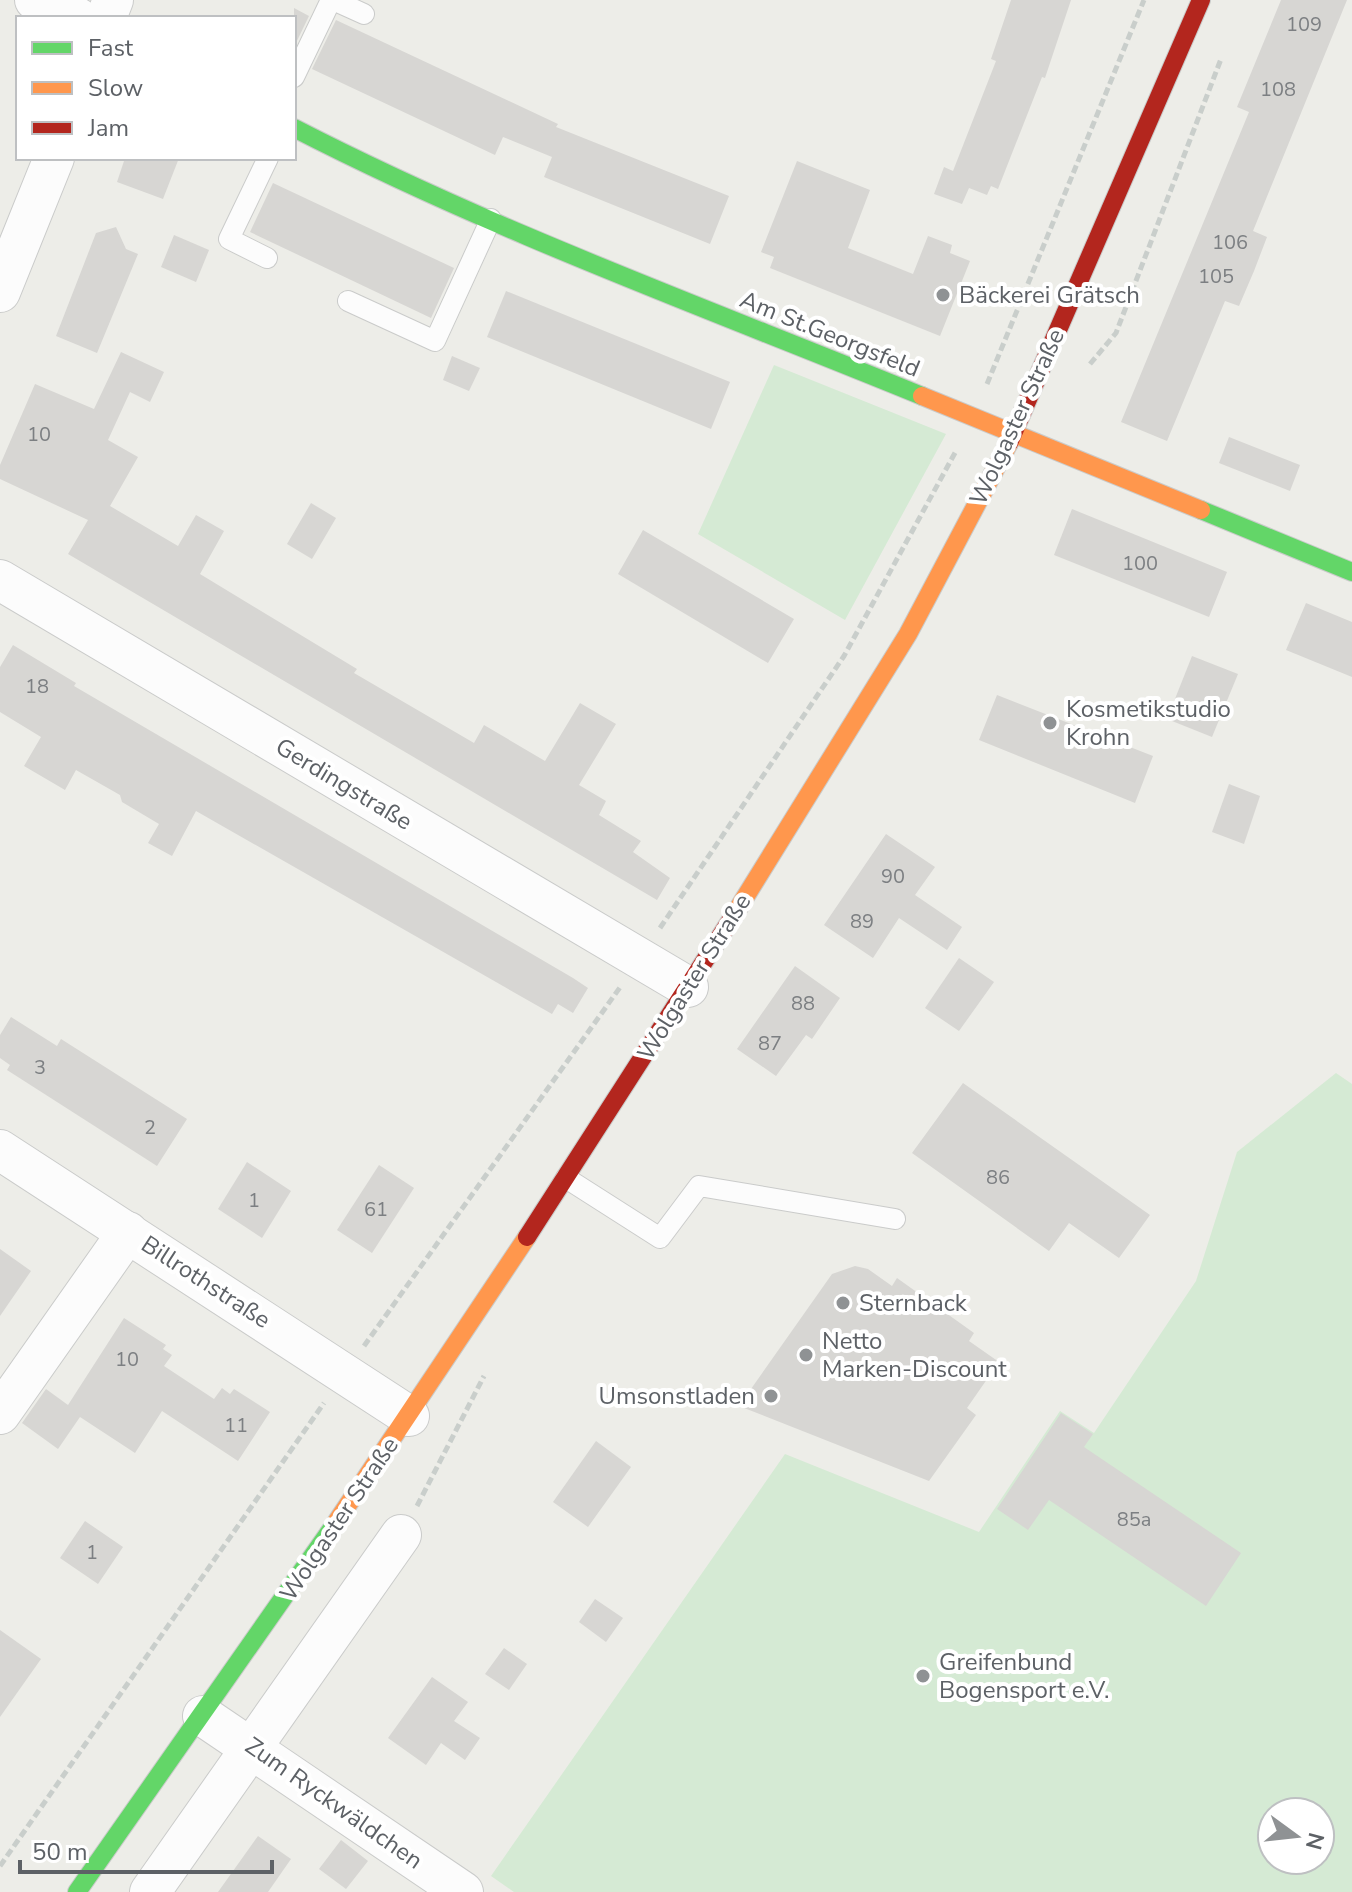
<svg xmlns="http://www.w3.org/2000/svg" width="1352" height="1892" viewBox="0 0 1352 1892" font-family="'Nunito Sans',sans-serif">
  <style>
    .green { fill: #d5ead4; fill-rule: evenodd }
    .building { fill: #d7d6d3 }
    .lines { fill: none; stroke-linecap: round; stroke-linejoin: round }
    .lane-casing { stroke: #cacbca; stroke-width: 22 }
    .street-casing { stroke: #cacbca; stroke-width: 42 }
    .fast-casing { stroke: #cacbca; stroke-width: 20 }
    .slow-casing { stroke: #cacbca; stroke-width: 20 }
    .jam-casing { stroke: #cacbca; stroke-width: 20 }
    .path { stroke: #c9cecb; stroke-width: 5; stroke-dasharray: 8 4; stroke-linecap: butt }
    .lane { stroke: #fcfcfc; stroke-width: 20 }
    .street { stroke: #fcfcfc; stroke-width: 40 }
    .fast { stroke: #63d668; stroke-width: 18 }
    .slow { stroke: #ff974d; stroke-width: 18 }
    .jam { stroke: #b3261e; stroke-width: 18 }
    .poi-dot { fill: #8f9294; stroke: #fff; stroke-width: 3 }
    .labels { text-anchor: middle; stroke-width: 8; stroke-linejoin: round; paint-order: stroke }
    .number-label { font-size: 20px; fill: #7c7f82 }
    .poi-label { font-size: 24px; fill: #5d6166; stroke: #fff; text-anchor: start }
    .street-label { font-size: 24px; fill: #5d6166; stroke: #fff }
  </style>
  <rect width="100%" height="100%" fill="#edede8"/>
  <!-- green -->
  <g class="green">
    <polygon points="774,365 946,434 845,620 698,534"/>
    <path d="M1336 1073 1352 1084V1892H514L491 1876 785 1454 979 1532 1060 1411 1094 1433 1196 1281 1237 1152ZM1272 1812H1320V1860H1272Z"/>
  </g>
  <!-- building -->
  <g class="building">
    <polygon points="1011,0 1071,0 1045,78 1042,77 998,189 991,186 987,195 969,188 962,204 934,194 944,167 953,171 996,61 991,59"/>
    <polygon points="1281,0 1347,0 1253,231 1267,237 1254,271 1239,306 1225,301 1167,441 1121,422 1249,112 1237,107"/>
    <polygon points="294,8 309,16 294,47"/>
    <polygon points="336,20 558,124 556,127 729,196 710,244 544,177 552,157 503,137 495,155 312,69"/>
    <polygon points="125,158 179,158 163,199 117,182"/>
    <polygon points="797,161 870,190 848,248 913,274 928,236 952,245 950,253 970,261 940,336 770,268 774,257 761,252"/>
    <polygon points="273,183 454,268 431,318 250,232"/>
    <polygon points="116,227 126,249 138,254 97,353 56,336 96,233"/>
    <polygon points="174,235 209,250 196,282 161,267"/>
    <polygon points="506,291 730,382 711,429 487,337"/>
    <polygon points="121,352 164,372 150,402 130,392 108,440 138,457 110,506 178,546 196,515 224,531 200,574 357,669 354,673 474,743 484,725 545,761 580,703 616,724 579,785 606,801 599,815 641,841 633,852 670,878 657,900 68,554 88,520 0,479 0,465 35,384 94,409"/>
    <polygon points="452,356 480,368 469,391 443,380"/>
    <polygon points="1229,437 1300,465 1290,491 1219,463"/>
    <polygon points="311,503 336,518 312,559 287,544"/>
    <polygon points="1072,509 1227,572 1209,617 1054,555"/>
    <polygon points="643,530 794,619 768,663 618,574"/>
    <polygon points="1306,603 1352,622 1352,677 1286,650"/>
    <polygon points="13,645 76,683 74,686 573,978 588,988 573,1013 558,1004 552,1014 196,811 172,856 148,843 159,824 122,802 120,795 76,770 65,790 24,766 41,737 0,712 0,667"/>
    <polygon points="1192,656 1238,674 1212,737 1167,719"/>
    <polygon points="997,695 1153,756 1135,803 979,740"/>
    <polygon points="1229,784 1260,796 1244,844 1212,832"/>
    <polygon points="886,834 935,867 915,895 962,927 947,950 899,918 873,958 824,925"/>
    <polygon points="959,958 994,982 959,1031 925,1008"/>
    <polygon points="795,966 840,998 812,1039 806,1035 776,1076 737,1049"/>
    <polygon points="11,1017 57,1046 61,1039 187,1119 157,1166 7,1070 10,1065 0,1058 0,1035"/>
    <polygon points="963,1083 1150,1215 1119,1258 1069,1223 1049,1251 912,1153"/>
    <polygon points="247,1162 291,1191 262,1238 218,1209"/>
    <polygon points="379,1165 414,1188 372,1253 337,1230"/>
    <polygon points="0,1249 31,1271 0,1316"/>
    <polygon points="855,1266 868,1269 892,1286 897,1278 974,1333 969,1341 999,1362 967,1408 976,1415 929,1481 739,1406 832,1274"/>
    <polygon points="124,1318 166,1345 163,1349 172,1355 164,1366 214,1399 222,1388 230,1394 234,1389 270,1412 238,1461 162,1411 135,1453 80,1417 58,1449 22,1423 46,1389 68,1405"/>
    <polygon points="1061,1413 1093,1434 1084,1447 1241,1553 1206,1606 1049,1500 1028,1530 997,1509"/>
    <polygon points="596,1441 631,1467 588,1527 553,1502"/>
    <polygon points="85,1521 123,1547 98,1584 60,1558"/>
    <polygon points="595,1599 623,1618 606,1642 579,1622"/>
    <polygon points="0,1630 41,1659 0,1717"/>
    <polygon points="504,1648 527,1664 509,1690 485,1674"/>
    <polygon points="432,1677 468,1702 454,1721 480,1738 465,1760 441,1743 426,1765 388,1738"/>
    <polygon points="258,1836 291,1859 268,1892 218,1892"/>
    <polygon points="341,1840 368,1861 346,1889 319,1869"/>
  </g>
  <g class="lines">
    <!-- lane casing -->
    <g class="lane-casing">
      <g id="lane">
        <polyline points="333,0 364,14"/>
        <polyline points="294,77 331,0"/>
        <polyline points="267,258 229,239 268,158"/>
        <polyline points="348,301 435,341 491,219"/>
        <polyline points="566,1178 660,1238 699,1186 895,1219"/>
      </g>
    </g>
    <!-- street casing -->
    <g class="street-casing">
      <g id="street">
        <polyline points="35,0 78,18"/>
        <polyline points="106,18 113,0"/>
        <polyline points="0,292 54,158"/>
        <polyline points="0,580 688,987"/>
        <polyline points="0,1150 409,1416"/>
        <polyline points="0,1414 128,1232"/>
        <polyline points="203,1716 463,1892"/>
        <polyline points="150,1892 401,1535"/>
      </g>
    </g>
    <!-- fast casing -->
    <g class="fast-casing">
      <g id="fast">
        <path d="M294 128C496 232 712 310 922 396"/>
        <polyline points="1201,510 1352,572"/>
        <polyline points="77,1892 335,1524"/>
      </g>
    </g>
    <!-- slow casing -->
    <g class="slow-casing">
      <g id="slow">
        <polyline points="922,396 1201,510"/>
        <polyline points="736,912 908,634 1009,443"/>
        <polyline points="335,1524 527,1237"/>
      </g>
    </g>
    <!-- jam casing -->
    <g class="jam-casing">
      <g id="jam">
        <polyline points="1009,443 1201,0"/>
        <polyline points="527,1237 736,912"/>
      </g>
    </g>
    <!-- path -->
    <g class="path">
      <polyline points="1090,364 1116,333 1221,59"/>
      <polyline points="987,384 1144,0"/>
      <polyline points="660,928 844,656 956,451"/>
      <polyline points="364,1346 621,986"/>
      <polyline points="417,1506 484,1376"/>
      <polyline points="0,1866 324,1403"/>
    </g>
    <!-- lane -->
    <use href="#lane" class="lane"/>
    <!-- street -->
    <use href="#street" class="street"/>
    <!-- fast -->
    <use href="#fast" class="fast"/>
    <!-- slow -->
    <use href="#slow" class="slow"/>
    <!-- jam -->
    <use href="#jam" class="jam"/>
  </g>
  <!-- markers -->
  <g class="poi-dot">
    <circle cx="943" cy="295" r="8"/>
    <circle cx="1050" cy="723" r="8"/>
    <circle cx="843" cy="1303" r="8"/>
    <circle cx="806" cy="1355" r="8"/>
    <circle cx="771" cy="1396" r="8"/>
    <circle cx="923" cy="1676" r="8"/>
  </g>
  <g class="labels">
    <!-- number labels -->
    <g class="number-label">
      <text x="1304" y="31">109</text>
      <text x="1278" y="96">108</text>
      <text x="1230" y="249">106</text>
      <text x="1216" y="283">105</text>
      <text x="39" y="441">10</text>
      <text x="1140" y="570">100</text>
      <text x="37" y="693">18</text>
      <text x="893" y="883">90</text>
      <text x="862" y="928">89</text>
      <text x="803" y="1010">88</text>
      <text x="770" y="1050">87</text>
      <text x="40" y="1074">3</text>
      <text x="150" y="1134">2</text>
      <text x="998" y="1184">86</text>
      <text x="254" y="1207">1</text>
      <text x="376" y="1216">61</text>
      <text x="127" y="1366">10</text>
      <text x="236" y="1432">11</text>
      <text x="1134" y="1526">85a</text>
      <text x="92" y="1559">1</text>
    </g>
    <!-- poi labels -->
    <g class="poi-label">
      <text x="959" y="303">Bäckerei Grätsch</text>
      <text x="1066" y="717">Kosmetikstudio<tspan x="1066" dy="28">Krohn</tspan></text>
      <text x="859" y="1311">Sternback</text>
      <text x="822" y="1349">Netto<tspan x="822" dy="28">Marken-Discount</tspan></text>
      <text x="755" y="1404" text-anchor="end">Umsonstladen</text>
      <text x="939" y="1670">Greifenbund<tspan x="939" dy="28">Bogensport e.V.</tspan></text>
    </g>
    <!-- street labels -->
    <g class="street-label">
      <text transform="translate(830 334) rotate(22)" y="8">Am St.Georgsfeld</text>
      <text transform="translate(1017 417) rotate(-65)" y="8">Wolgaster Straße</text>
      <text transform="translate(344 784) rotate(31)" y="8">Gerdingstraße</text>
      <text transform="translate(694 977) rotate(-58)" y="8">Wolgaster Straße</text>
      <text transform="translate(206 1282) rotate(33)" y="8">Billrothstraße</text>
      <text transform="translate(339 1519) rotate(-56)" y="8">Wolgaster Straße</text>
      <text transform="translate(334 1803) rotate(35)" y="8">Zum Ryckwäldchen</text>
    </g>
  </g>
  <!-- legend -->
  <rect x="16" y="16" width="280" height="144" fill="#ffffff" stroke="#bec0c2" stroke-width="2"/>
  <rect x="32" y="42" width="40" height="12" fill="#63d668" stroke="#bec0c2" stroke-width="2"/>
  <text x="88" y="56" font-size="24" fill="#5d6166">Fast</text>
  <rect x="32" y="82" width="40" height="12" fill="#ff974d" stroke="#bec0c2" stroke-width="2"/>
  <text x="88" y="96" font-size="24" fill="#5d6166">Slow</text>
  <rect x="32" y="122" width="40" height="12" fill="#b3261e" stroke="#bec0c2" stroke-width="2"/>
  <text x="88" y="136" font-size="24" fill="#5d6166">Jam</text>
  <!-- north arrow -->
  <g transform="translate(1296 1836) rotate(105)"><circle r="38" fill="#ffffff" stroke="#bec0c2" stroke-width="2"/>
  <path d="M0-6L14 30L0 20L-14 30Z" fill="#8f9294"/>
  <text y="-12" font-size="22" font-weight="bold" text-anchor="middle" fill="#5d6166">N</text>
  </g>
  <!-- scale -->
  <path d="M20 1860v12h252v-12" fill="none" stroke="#5d6166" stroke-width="4"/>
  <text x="32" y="1860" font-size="24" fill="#5d6166" stroke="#ffffff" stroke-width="6" paint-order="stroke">50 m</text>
</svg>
